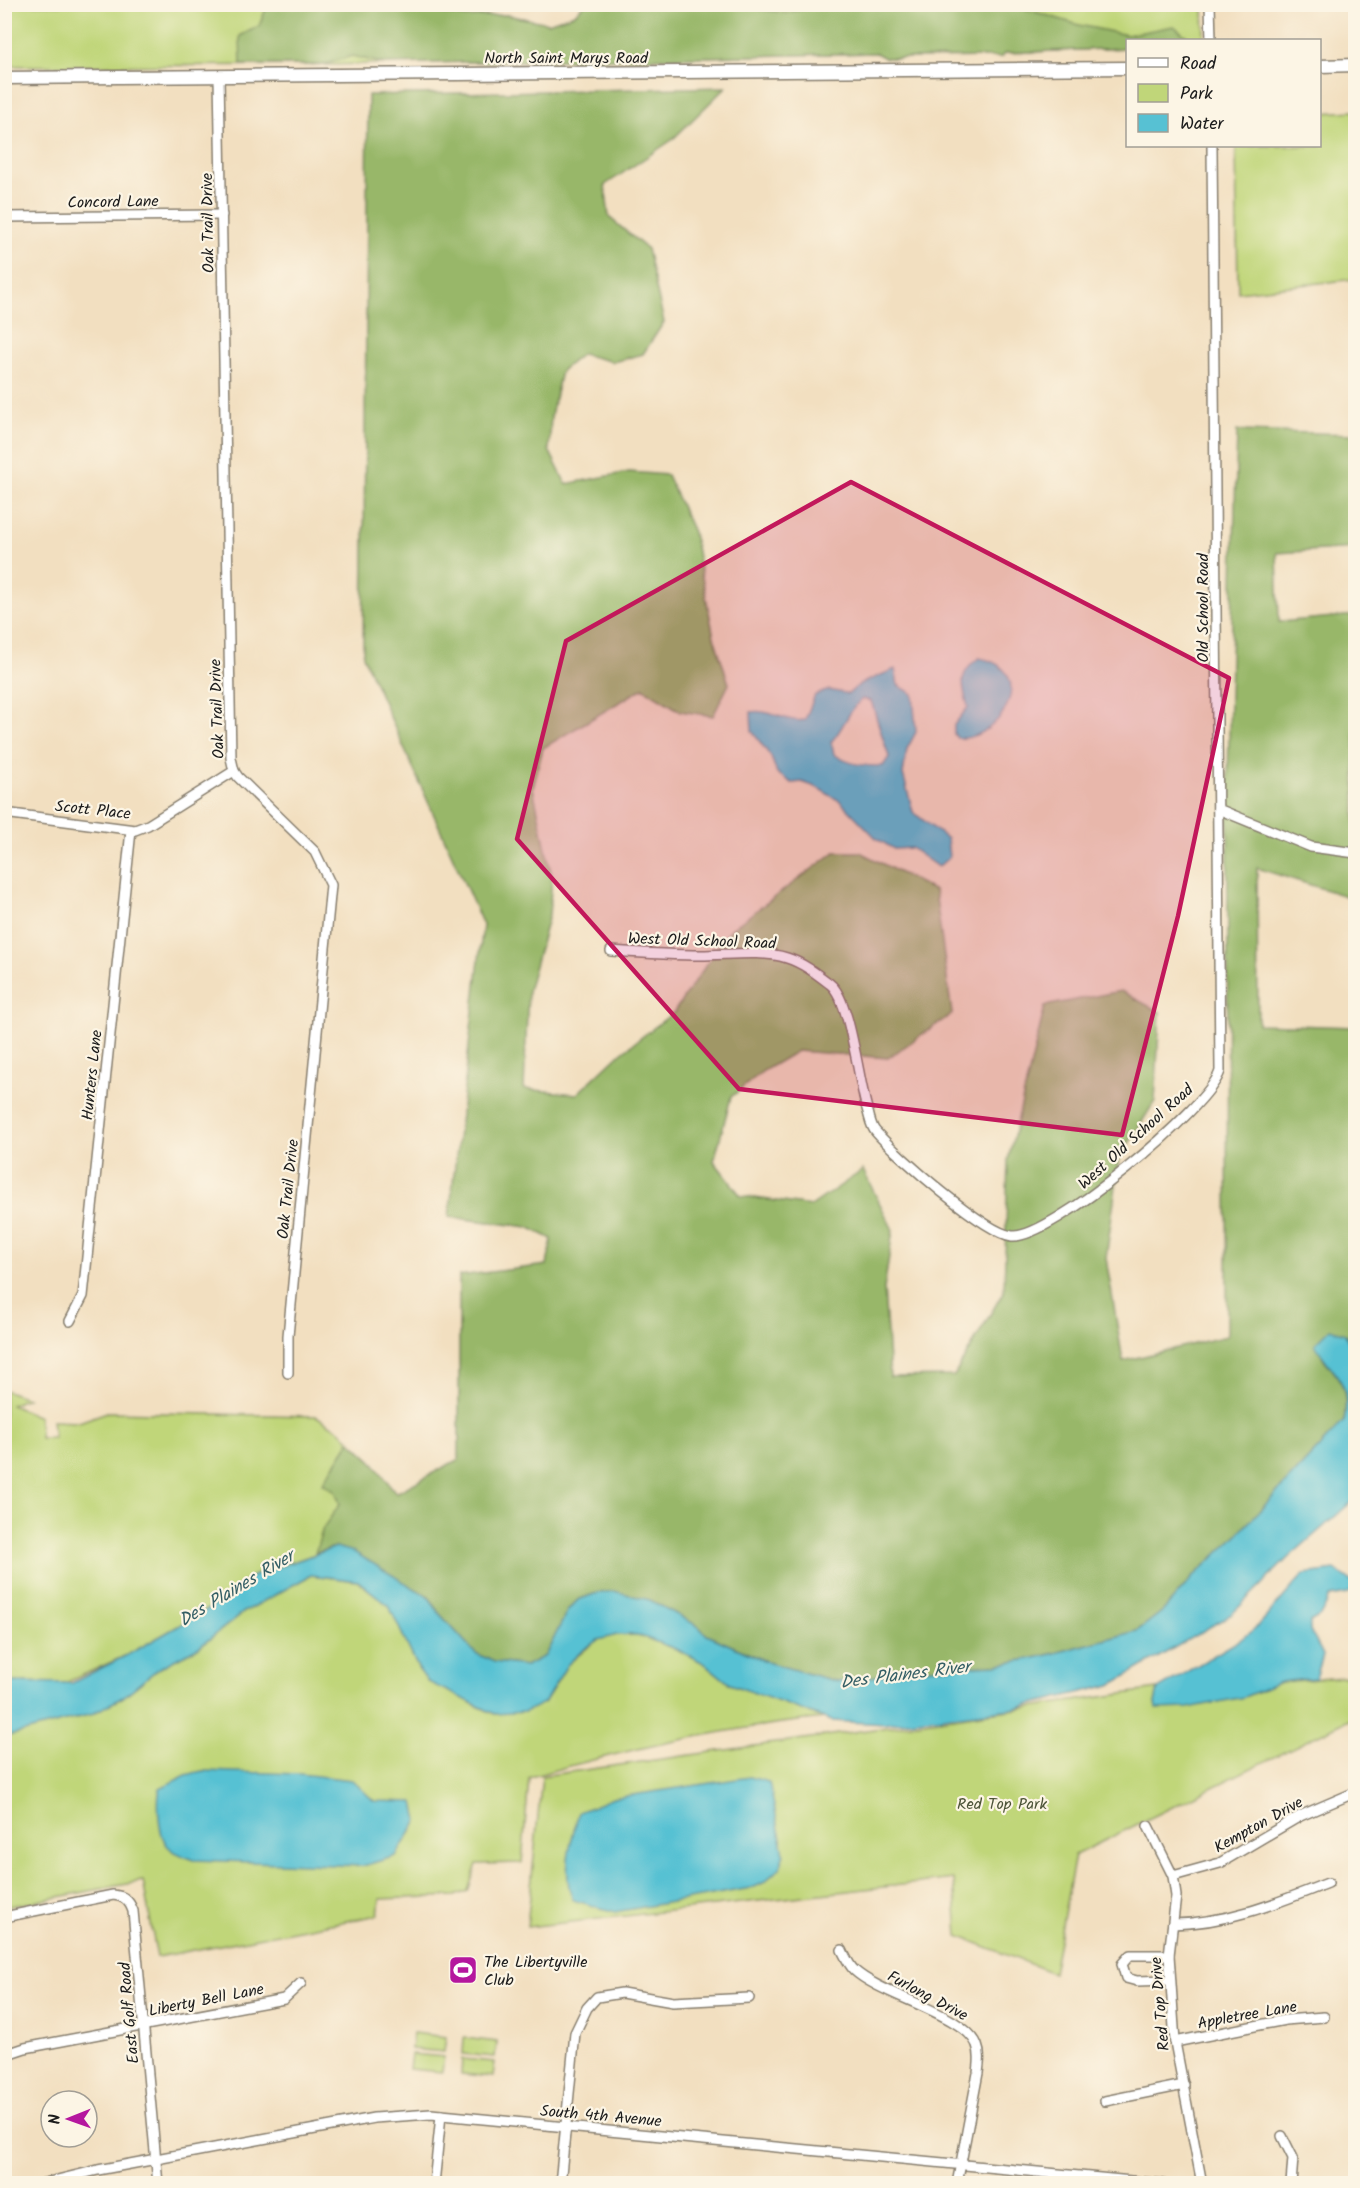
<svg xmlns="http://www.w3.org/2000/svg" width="1360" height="2188" viewBox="0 0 1360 2188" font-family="Kalam,sans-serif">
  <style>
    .green { fill: #c0d679; stroke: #6e794a; stroke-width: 1.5 }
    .forest { fill: #98b769; stroke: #5a6a42; stroke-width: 1.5 }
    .water { fill: #57c1d3; stroke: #3a6e78; stroke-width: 1.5; fill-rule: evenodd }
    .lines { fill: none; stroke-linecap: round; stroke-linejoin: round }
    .minor-casing { stroke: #877e6e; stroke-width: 12 }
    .major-casing { stroke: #877e6e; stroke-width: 15 }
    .minor { stroke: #fff; stroke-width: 9 }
    .major { stroke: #fff; stroke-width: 12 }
    .marked { fill: #c2185b; fill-opacity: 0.2; stroke: #c2185b; stroke-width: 4.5; stroke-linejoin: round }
    .labels { text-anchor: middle; stroke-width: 4.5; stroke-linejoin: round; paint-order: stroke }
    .street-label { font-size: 16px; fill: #1c1c1c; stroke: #fcf5e5 }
    .park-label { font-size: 16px; fill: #4d5438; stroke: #fcf5e5 }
    .poi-label { font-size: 16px; fill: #1c1c1c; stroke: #fcf5e5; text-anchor: start }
    .water-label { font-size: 18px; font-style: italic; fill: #345e65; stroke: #fcf5e5 }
  </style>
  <rect width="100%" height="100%" fill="#fcf5e5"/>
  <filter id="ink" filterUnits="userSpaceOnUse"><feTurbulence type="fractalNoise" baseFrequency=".0167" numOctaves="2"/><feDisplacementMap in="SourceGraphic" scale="12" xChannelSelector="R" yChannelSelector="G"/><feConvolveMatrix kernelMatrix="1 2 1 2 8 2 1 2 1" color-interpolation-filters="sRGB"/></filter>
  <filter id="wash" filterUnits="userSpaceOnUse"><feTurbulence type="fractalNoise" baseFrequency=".008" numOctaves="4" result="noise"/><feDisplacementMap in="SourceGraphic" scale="24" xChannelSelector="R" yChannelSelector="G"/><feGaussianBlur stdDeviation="1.35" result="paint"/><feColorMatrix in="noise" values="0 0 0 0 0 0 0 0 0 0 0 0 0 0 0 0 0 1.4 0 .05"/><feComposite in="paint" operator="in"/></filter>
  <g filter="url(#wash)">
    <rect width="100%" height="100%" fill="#f2dfc0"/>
    <!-- green -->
    <g class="green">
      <polygon points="408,4 466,17 506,15 548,23 575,14 584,4 1203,4 1204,40 1128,40 1127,48 1005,53 1001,57 885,58 876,53 323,65 5,66 4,5"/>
      <polygon points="1355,111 1355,279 1238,292 1236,146 1320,146 1320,113"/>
      <polygon points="4,1390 27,1398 11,1405 39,1417 40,1438 54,1438 52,1421 79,1422 107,1412 316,1416 338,1429 372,1461 335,1547 253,1576 217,1604 129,1654 65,1683 5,1682"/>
      <path d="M311 1575 357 1581 389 1605 419 1670 473 1704 495 1714 544 1703 567 1665 598 1639 617 1635H638L678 1650 704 1663 730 1684 824 1718C724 1728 631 1748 534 1776L529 1778 522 1863 477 1864 468 1891 455 1896 380 1899 378 1915 157 1957 143 1881 5 1907 4 1737 92 1714 123 1697 159 1668 199 1647 244 1612Z"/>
      <polygon points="1355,1676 1355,1717 1075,1855 1053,1973 958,1936 954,1879 527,1927 542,1776 1158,1689 1155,1703 1244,1697 1280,1682"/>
      <polygon points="413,2033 446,2037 444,2052 411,2049"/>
      <polygon points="464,2038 497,2042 495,2057 463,2054"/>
      <polygon points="411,2054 444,2057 442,2072 409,2069"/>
      <polygon points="462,2059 495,2062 493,2077 461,2074"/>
    </g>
    <!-- forest -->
    <g class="forest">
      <polygon points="268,4 393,5 466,17 506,15 548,23 575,14 584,4 727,4 786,13 825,4 1009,4 1079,25 1127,35 1174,26 1191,40 1128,40 1127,48 1005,53 1001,57 885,58 876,53 386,64 352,56 323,65 241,65 240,36 259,26"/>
      <path d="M726 87 672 140 605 185 609 217 647 249 664 322 643 354 613 362 582 354 561 371 551 416 549 450 566 484 629 472 667 475 693 532 714 637 729 684 713 716 680 711 643 688 543 748 533 788 552 877 549 915 528 991 524 1089 577 1094 616 1057 674 1012 730 930 835 852H860L935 891 952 1014 888 1058 797 1051 763 1071 731 1097 714 1161 741 1196 811 1206 863 1170 893 1230 884 1289 890 1377 954 1376 1004 1291 1008 1160 1045 1006 1121 991 1160 1012 1155 1101 1120 1157 1106 1258 1123 1361 1227 1336 1228 775 1237 431 1355 434V548L1277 553 1279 622 1355 615V899L1257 868 1258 1024 1355 1027V1357L1345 1334 1322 1357C1342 1380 1349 1390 1344 1421L1234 1538 1192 1578 1163 1611 1137 1631 1044 1656 997 1665 930 1668 838 1682 770 1663 707 1635 698 1626 650 1600 594 1594 578 1600 568 1610 545 1656 526 1666 494 1662 475 1653 438 1612 429 1596 335 1547 315 1553 323 1528 340 1504 335 1491 323 1483 350 1441 372 1461 396 1493 459 1459V1276L547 1265 552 1239 528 1227 449 1217 483 925 363 656 368 95Z"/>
    </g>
    <!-- water -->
    <g class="water">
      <path d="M979 658C1041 669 1001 742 957 738L954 734V725L968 707C962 684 957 674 979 658Z"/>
      <path d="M895 669 898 685 913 694 916 732 907 749 903 774 913 812 947 839 949 857 938 867 911 848 894 849 877 839 840 801 816 787 802 782 792 783 777 773 771 757 752 731 751 712C771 709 786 723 805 720L815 695 829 690 848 694 860 684ZM862 699 871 701 889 757 883 766C864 766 849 765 834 754L831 742C844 728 847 712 862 699Z"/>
      <path d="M1330 1329 1345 1334 1355 1357V1499L1288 1558 1232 1614 1111 1685 1012 1709 884 1724 832 1721 730 1684 704 1663 678 1650 638 1635H617L598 1640 583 1650 567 1665 544 1703 525 1712 495 1714 428 1682 419 1670 389 1606 358 1581 311 1575 244 1612 199 1647 159 1668 123 1697 92 1714 5 1737V1682L72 1683 129 1654 217 1604 253 1576 336 1547 354 1552 429 1597 438 1612 475 1653 494 1662 526 1666 545 1656 568 1610 578 1600 594 1594 614 1591 650 1600 698 1626 707 1635 770 1663 838 1682 931 1668 997 1665 1044 1656 1137 1631 1163 1611 1192 1578 1234 1538 1344 1421C1352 1379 1333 1376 1315 1344Z"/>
      <polygon points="1335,1570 1353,1583 1353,1590 1347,1594 1330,1597 1320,1616 1310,1622 1310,1630 1323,1655 1316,1678 1280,1682 1244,1697 1188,1708 1156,1709 1155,1703 1158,1689 1240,1640 1259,1625 1304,1574"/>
      <path d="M202 1771 300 1774 352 1780 374 1801 414 1802 418 1820 396 1856 363 1866 194 1860C184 1856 170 1852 165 1842 158 1830 157 1800 160 1788L186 1775Z"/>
      <path d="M750 1777 769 1782 784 1853 780 1868 763 1883 751 1888 615 1912 573 1900C561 1871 571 1841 579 1812L613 1798Z"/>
    </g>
  </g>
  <g filter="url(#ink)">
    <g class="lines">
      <!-- minor casing -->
      <g class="minor-casing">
        <g id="minor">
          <polyline points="1210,4 1211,40"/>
          <polyline points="219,76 231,758 234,771 238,777 315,852 331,885 288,1336 288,1373"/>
          <polyline points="4,217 222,215"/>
          <polyline points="1218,809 1311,847 1356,853"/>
          <polyline points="4,813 135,830 148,825 234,771"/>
          <path d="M611 951C641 953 671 955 701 955 728 955 762 950 787 958 803 963 817 974 830 984 851 1000 858 1082 868 1112 870 1119 871 1127 876 1132 896 1155 985 1233 1012 1236 1050 1240 1210 1107 1220 1071L1212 146"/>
          <polyline points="70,1321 83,1296 131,830"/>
          <polyline points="1148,1826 1173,1876 1176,1896 1169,1955 1175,2042 1202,2184"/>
          <polyline points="1173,1876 1220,1863 1300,1816 1356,1792"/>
          <path d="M4 1917 113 1895C124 1896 129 1900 133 1911L158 2184"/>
          <path d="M1173 1924C1229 1923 1277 1903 1328 1883"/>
          <path d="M842 1950C845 1956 849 1965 854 1970 880 1995 965 2014 977 2045 981 2055 979 2064 978 2073L957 2184"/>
          <polyline points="1169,1955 1130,1955 1122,1964 1126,1978 1137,1981 1170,1980"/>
          <polyline points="1175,2042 1285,2020 1324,2017"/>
          <polyline points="4,2055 25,2048 284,1999 301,1983"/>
          <polyline points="1105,2101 1184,2085"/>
          <polyline points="1282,2136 1293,2158 1291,2184"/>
          <polyline points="41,2184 98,2170 374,2118 431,2114 1163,2184"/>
          <polyline points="434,2184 441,2115"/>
          <polyline points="560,2184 575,2033 587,2008 597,1997 622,1993 673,2002 749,1998"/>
        </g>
      </g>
      <!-- major casing -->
      <g class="major-casing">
        <g id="major">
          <polyline points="1320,66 1356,65"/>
          <polyline points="4,78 1128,68"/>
        </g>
      </g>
      <!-- minor -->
      <use href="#minor" class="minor"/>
      <!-- major -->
      <use href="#major" class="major"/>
    </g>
  </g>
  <!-- marked area -->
  <path class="marked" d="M851 482 1229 678 1178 916 1122 1135 739 1089 517 839 566 641Z"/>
  <!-- icons -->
  <defs>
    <g id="stadium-square" transform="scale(1.5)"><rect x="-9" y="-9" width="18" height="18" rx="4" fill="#b5179e" stroke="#fcf5e5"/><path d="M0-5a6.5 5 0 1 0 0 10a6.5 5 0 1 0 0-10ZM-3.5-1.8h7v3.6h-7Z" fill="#fff"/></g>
  </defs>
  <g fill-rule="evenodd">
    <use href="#stadium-square" x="463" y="1970"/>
  </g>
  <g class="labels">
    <!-- street labels -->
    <g class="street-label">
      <text x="566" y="63">North Saint Marys Road</text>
      <text transform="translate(113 201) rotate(-1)" y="6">Concord Lane</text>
      <text transform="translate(207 223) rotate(-91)" y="6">Oak Trail Drive</text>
      <text transform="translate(1202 608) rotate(-90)" y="6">Old School Road</text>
      <text transform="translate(216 709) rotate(-92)" y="6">Oak Trail Drive</text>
      <text transform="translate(93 809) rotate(6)" y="6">Scott Place</text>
      <text transform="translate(702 940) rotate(2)" y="6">West Old School Road</text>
      <text transform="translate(91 1075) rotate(-84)" y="6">Hunters Lane</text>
      <text transform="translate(1135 1136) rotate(-42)" y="6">West Old School Road</text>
      <text transform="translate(287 1189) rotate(-84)" y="6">Oak Trail Drive</text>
      <text transform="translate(1258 1824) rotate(-29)" y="6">Kempton Drive</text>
      <text transform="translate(928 1995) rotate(28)" y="6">Furlong Drive</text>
      <text transform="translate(206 1999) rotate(-11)" y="6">Liberty Bell Lane</text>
      <text transform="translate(1159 2004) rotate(-95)" y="6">Red Top Drive</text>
      <text transform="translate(128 2013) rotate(-95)" y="6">East Golf Road</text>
      <text transform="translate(1247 2014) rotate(-10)" y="6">Appletree Lane</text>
      <text transform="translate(601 2115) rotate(5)" y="6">South 4th Avenue</text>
    </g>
    <!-- park labels -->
    <g class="park-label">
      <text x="1002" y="1809">Red Top Park</text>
    </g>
    <!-- poi labels -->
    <g class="poi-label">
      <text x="484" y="1967">The Libertyville<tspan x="484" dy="18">Club</tspan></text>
    </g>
    <!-- water labels -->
    <g class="water-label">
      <text transform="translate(236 1588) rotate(-31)" y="6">Des Plaines River</text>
      <text transform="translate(905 1674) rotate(-7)" y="6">Des Plaines River</text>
    </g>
  </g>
  <!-- margin -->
  <rect width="1360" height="2188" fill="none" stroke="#fcf5e5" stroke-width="24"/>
  <!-- legend -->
  <rect x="1126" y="39" width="195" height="108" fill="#fcf5e5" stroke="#a29e95" stroke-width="1.5"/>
  <rect x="1138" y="58" width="30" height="9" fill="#ffffff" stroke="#a29e95" stroke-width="1.5"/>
  <text x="1180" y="69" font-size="18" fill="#1c1c1c">Road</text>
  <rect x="1138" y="84" width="30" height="18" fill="#c0d679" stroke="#a29e95" stroke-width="1.5"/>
  <text x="1180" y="99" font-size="18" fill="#1c1c1c">Park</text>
  <rect x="1138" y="114" width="30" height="18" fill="#57c1d3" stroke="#a29e95" stroke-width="1.5"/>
  <text x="1180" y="129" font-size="18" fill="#1c1c1c">Water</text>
  <!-- north arrow -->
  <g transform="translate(69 2119) rotate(269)"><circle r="28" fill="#fcf5e5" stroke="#a29e95" stroke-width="1.5"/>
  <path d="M0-4.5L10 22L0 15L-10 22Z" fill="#b5179e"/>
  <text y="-9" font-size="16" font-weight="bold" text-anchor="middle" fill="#1c1c1c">N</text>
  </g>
</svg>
